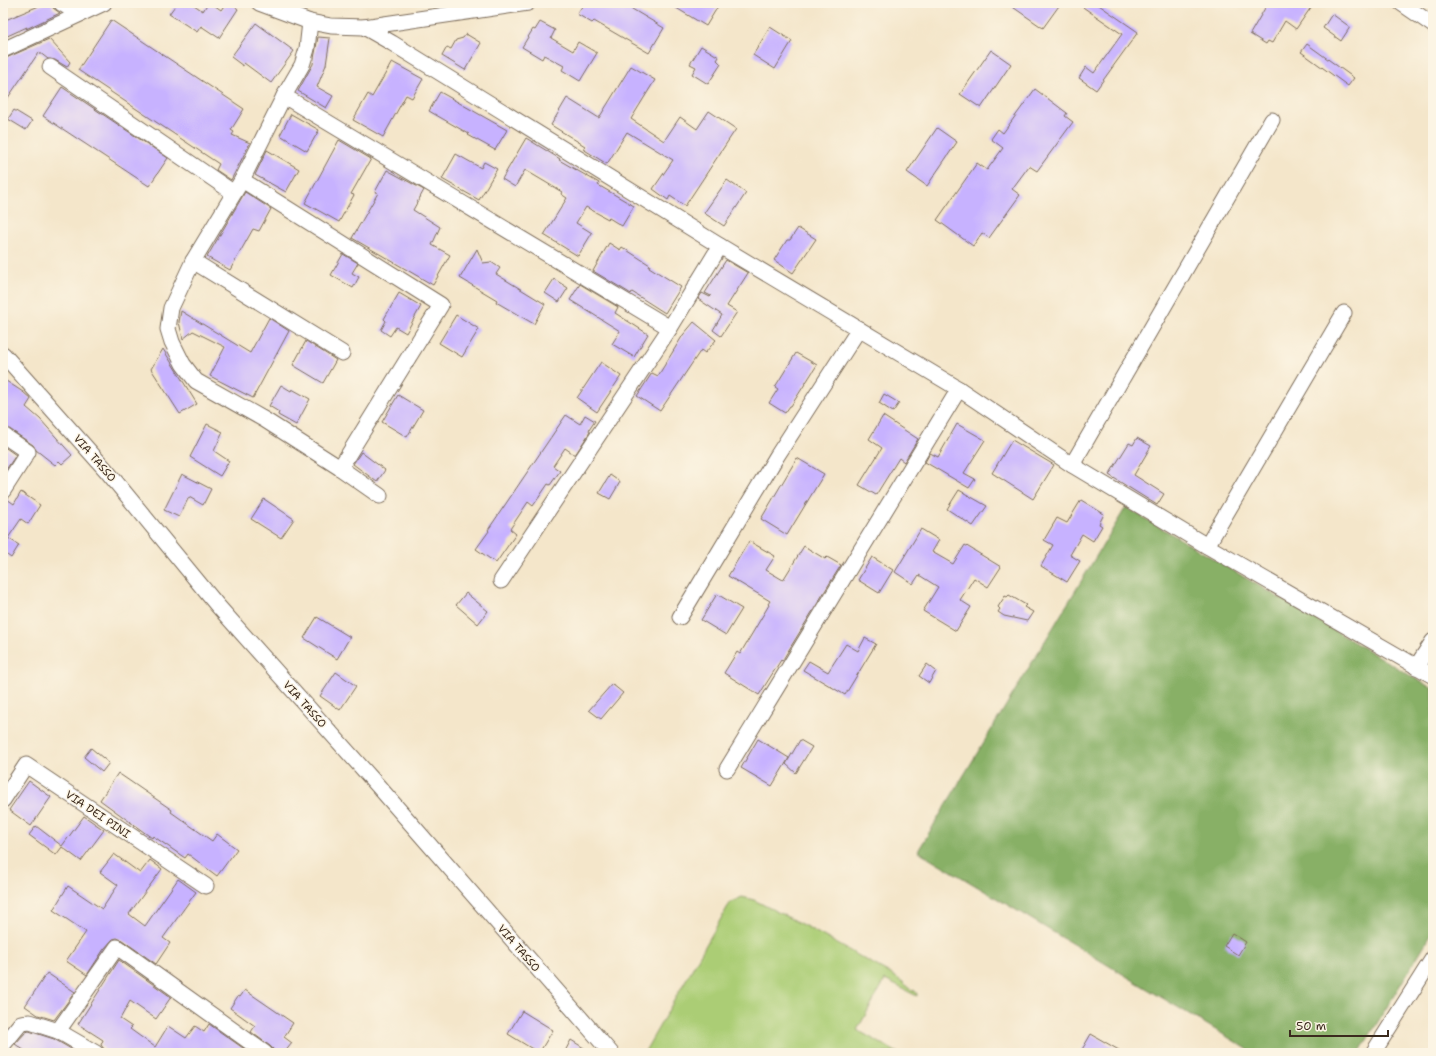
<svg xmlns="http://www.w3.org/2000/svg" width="1436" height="1056" viewBox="0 0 1436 1056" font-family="'Shantell Sans',sans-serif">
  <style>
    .green { fill: #abcd75; stroke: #737c4a }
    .forest { fill: #88b066; stroke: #626d42 }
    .building { fill: #c7b2ff }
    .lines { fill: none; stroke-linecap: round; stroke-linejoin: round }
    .minor-casing { stroke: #7c6c5a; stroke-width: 17 }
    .minor { stroke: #fff; stroke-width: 15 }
    .labels { text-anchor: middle; stroke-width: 3; stroke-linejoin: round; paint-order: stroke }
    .street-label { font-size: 11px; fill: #3b2a1e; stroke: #fcf5e5 }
  </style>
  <rect width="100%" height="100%" fill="#fcf5e5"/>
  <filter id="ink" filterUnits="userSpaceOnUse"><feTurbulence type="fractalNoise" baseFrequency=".025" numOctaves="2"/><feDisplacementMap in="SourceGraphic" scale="8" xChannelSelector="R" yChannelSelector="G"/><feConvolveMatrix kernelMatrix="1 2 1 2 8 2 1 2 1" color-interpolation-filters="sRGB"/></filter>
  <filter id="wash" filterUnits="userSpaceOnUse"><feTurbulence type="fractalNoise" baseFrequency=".012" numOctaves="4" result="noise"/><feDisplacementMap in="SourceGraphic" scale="16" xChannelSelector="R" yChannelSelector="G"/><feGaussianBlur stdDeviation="0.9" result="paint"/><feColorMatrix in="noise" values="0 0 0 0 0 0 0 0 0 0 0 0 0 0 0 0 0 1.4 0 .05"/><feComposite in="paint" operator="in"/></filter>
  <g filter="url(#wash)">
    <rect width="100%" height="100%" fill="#f4e6ca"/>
    <!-- green -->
    <polygon class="green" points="742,897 754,900 807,927 886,971 903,982 908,988 915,991 917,994 917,996 885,980 857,1030 898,1053 644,1053 727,908 731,902"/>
    <!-- forest -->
    <polygon class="forest" points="1126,507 1433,689 1433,931 1359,1053 1254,1053 918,851"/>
    <g id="blocks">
      <!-- building -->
      <g class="building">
        <polygon points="46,3 52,3 53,8 60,13 26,29 27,27 3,38 3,21"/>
        <polygon points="177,3 191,3 203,11 208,3 211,3 221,10 226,3 230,3 238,9 219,38 201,26 197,32 169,14"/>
        <polygon points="589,3 622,3 664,28 649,53 594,21 592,23 577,14 583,5"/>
        <polygon points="668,3 720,3 706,26"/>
        <polygon points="1007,3 1061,3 1043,28"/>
        <polygon points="1077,3 1096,3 1138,32 1096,90 1079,78 1086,67 1094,73 1122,34"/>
        <polygon points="1268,3 1314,3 1296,29 1285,21 1272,43 1268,41 1266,44 1250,34"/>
        <polygon points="1332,14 1350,27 1341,41 1323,28"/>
        <polygon points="111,20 244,109 231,130 234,132 232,135 250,143 231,180 216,170 219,164 78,70"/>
        <polygon points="540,22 555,30 551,38 573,51 578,42 597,53 580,81 562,70 564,66 544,55 542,59 522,47 533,29 535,30"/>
        <polygon points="256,23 294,51 271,83 244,63 243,66 231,57"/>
        <polygon points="770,27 792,41 775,69 753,55"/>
        <polygon points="466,34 481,43 465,70 442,56 447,47 451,49 456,40 463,38"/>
        <polygon points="318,37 330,38 326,65 317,87 333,96 326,108 298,91 313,64"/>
        <polygon points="49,39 70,62 67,67 55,60 48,59 39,52 3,105 3,62 6,58"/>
        <polygon points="1307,44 1354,78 1348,86 1301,52"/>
        <polygon points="701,46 719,57 717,60 721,64 708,84 692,74 696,67 690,64"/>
        <polygon points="991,50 1011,64 981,108 960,94"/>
        <polygon points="392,62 423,79 412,98 406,95 383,137 353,120 368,94 372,97"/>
        <polygon points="631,66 655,80 631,119 664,141 680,117 697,129 709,111 736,129 685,206 670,196 668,200 653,189 673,160 627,132 607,164 583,149 585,146 551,125 567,98 599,118"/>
        <polygon points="62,87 168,158 149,186 43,116"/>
        <polygon points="1035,89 1067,113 1065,116 1073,122 1037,171 1029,166 1012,189 1020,195 989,238 982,233 973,246 937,220 977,163 987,170 1003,148 991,139 998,129 1003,133"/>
        <polygon points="440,92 507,130 495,150 468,135 469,134 429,111"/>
        <polygon points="14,110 32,121 26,130 8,119"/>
        <polygon points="291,114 319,130 307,151 280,135"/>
        <polygon points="937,128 957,142 927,186 907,172"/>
        <polygon points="526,138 560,159 559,160 599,183 598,185 634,206 622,226 609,218 608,219 586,207 576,223 592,233 578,256 544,235 567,198 561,194 562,192 525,170 515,187 502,179"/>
        <polygon points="339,140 371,159 351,194 354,195 339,222 305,203"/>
        <polygon points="267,150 299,169 286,192 255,175"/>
        <polygon points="456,154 481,168 484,162 497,169 479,200 442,179"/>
        <polygon points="387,170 424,190 413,210 440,227 432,245 450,255 433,285 352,238 378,193 375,192"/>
        <polygon points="727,180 746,193 724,226 704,213"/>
        <polygon points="245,192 271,209 259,231 253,229 230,270 207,257"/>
        <polygon points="798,228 816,239 793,273 774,260 787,240 790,240"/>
        <polygon points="609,243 620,250 622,247 650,265 649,267 681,287 665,313 632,292 631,294 628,292 593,271"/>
        <polygon points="477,249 483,263 491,262 500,268 496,274 545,304 534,324 496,302 497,300 460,278"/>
        <polygon points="343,254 358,263 352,273 359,277 353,288 331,275"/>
        <polygon points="726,260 748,273 727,306 737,312 721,336 713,330 722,315 698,299 702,293 710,297 711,296 705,293"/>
        <polygon points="554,279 568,288 559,302 545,293"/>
        <polygon points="580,284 618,307 615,313 648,334 634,357 612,344 620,331 570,300"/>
        <polygon points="399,293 421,306 406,333 396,327 390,336 381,330 386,321 384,319"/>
        <polygon points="181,311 250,353 269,318 289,331 253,398 210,376 225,347 193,331 183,339 179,322"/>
        <polygon points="456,315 479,329 462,357 439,343"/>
        <polygon points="694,322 716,340 705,353 701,350 660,411 637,396 652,373 658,376 683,335"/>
        <polygon points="306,341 336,360 323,383 293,365"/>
        <polygon points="163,349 197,404 180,414 151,369"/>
        <polygon points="796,353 817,365 791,406 790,406 785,413 769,403 778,389 775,387"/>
        <polygon points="601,362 621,376 597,412 577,398"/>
        <polygon points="3,379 23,392 31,399 26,407 40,419 72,455 62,464 59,461 55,465 36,450 33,445 8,428 3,426"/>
        <polygon points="281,385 291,391 292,389 310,399 296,425 278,415 279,412 269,406"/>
        <polygon points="884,394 899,403 893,412 879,403"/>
        <polygon points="398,395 423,410 407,437 382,422"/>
        <polygon points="566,415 580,424 585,415 595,421 589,430 590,432 575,455 565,448 553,466 560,471 550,485 548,484 533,506 528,502 510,529 516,534 496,563 476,549 489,531 488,530"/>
        <polygon points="883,416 918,439 904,462 899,458 876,495 859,485 882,448 869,439"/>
        <polygon points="207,424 223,432 214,451 229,461 220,476 190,457"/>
        <polygon points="957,424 985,440 964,473 975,479 969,488 925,462 930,453 938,457"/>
        <polygon points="1137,438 1151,446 1134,475 1164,494 1157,505 1109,475 1129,443 1133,445"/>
        <polygon points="1012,440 1054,465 1033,499 992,473"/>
        <polygon points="3,446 16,455 3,474"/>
        <polygon points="361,452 385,470 377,482 353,464"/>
        <polygon points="797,458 824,474 787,535 761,519"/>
        <polygon points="182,474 211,489 203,505 189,497 179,517 164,510"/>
        <polygon points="610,475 620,482 610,499 599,493"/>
        <polygon points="959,490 987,506 973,526 947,509"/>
        <polygon points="21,492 40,505 28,524 21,519 8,538 19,545 11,558 3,552 3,500 7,499 14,504"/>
        <polygon points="264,499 294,519 281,538 251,519"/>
        <polygon points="1081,500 1104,514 1099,524 1102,526 1093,541 1082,534 1070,555 1080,561 1067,582 1041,566 1053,545 1044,540 1057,518 1067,523"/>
        <polygon points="921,529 939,540 932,552 953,564 965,545 1001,567 988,587 974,578 960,600 971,607 956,631 923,611 938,587 919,575 913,584 895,572"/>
        <polygon points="749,541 775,556 766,570 783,580 804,546 825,559 827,557 841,565 782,661 781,660 759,695 724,673 737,652 740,654 769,605 768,604 770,601 728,576"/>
        <polygon points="872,557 893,570 879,593 858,580"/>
        <polygon points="466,593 488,611 478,624 456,605"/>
        <polygon points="717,594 742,609 726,635 701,620"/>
        <polygon points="1009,595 1026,605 1024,607 1033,612 1027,621 1004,616 998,612 1000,609 998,607 1005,596 1007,597"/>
        <polygon points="317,617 350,637 337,659 304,638"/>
        <polygon points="865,638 876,644 845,695 803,670 809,661 828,672 846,644 858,651"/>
        <polygon points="927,664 936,671 929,683 919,676"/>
        <polygon points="336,672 356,686 340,710 320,696"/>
        <polygon points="612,684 623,693 601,719 589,710"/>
        <polygon points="758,739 789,758 772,786 741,768"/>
        <polygon points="800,740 812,747 796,773 786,764"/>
        <polygon points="91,748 109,763 102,772 84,757"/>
        <polygon points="118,773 172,810 171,812 212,841 217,834 237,849 217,876 188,854 185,858 153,836 152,838 100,800"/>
        <polygon points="29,781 51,797 31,826 9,810"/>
        <polygon points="84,816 104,830 81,861 62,847 56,855 29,835 36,826 62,846"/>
        <polygon points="114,854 140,873 150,860 162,869 129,914 145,926 178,879 196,892 163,938 170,943 156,964 122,940 117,938 113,939 104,949 87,975 66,961 86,932 53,910 68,886 102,909 118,885 100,872"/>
        <polygon points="1232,933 1246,942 1238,955 1224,946"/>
        <polygon points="119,960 171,997 156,1019 130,1001 120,1019 132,1027 130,1029 155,1047 168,1026 186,1038 195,1026 204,1032 209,1024 250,1053 105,1053 104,1049 101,1045 103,1040 78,1024"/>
        <polygon points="47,973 75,992 54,1020 38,1015 25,1006"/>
        <polygon points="245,990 293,1023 284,1037 292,1043 284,1053 274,1053 273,1049 270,1046 251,1032 255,1026 230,1008 238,996 240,997"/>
        <polygon points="522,1011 553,1030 539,1053 508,1034"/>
        <polygon points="29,1031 54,1039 78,1053 28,1053 15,1044 26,1032"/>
        <polygon points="1091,1034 1124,1053 1080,1053"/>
        <polygon points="571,1040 592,1053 564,1053"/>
      </g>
    </g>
  </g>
  <g filter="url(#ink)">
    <use href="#blocks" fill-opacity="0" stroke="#7c6c5a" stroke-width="1"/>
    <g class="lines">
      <!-- minor casing -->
      <g class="minor-casing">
        <g id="minor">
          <polyline points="61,3 79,14"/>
          <polyline points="259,3 310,22 331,26 364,27 528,3"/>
          <polyline points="1401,3 1433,25"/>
          <polyline points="310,22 307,49 302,65 284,96 242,180 193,261 171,308 168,329 172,342 183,364 196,381 265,420 340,468 380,496"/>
          <polyline points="364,27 392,43 720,246 959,389 1072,465 1207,546 1433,676"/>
          <polyline points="3,50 104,3"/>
          <polyline points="50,67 234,193"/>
          <polyline points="284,96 670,328"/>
          <polyline points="242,180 441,305 340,468"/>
          <polyline points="193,261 342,353"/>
          <polyline points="3,354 106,470 217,605 379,787 611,1053"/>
          <polyline points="3,435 28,452 3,491"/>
          <polyline points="1072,465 1272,120"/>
          <polyline points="1207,546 1344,313"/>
          <polyline points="501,581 670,328 720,246"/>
          <polyline points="680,617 777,456 859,329"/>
          <polyline points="1416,667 1433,641"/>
          <polyline points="727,769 959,389"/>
          <polyline points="3,800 26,765 206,886"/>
          <polyline points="58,1031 96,1053"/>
          <polyline points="3,1045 21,1023 30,1022 58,1031 117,947 265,1053"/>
          <polyline points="1373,1053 1433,958"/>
        </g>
      </g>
      <!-- minor -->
      <use href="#minor" class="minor"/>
    </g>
  </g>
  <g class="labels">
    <!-- street labels -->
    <g class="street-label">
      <text transform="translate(95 458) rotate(49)" y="4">VIA TASSO</text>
      <text transform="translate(305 704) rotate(48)" y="4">VIA TASSO</text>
      <text transform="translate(98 814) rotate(34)" y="4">VIA DEI PINI</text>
      <text transform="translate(519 948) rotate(49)" y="4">VIA TASSO</text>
    </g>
  </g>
  <!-- margin -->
  <rect width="1436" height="1056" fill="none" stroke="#fcf5e5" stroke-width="16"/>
  <!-- scale -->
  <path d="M1290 1030v6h98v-6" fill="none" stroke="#3b2a1e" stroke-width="2"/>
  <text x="1296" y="1030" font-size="12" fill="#3b2a1e" stroke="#fcf5e5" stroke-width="3" paint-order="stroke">50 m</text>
</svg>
